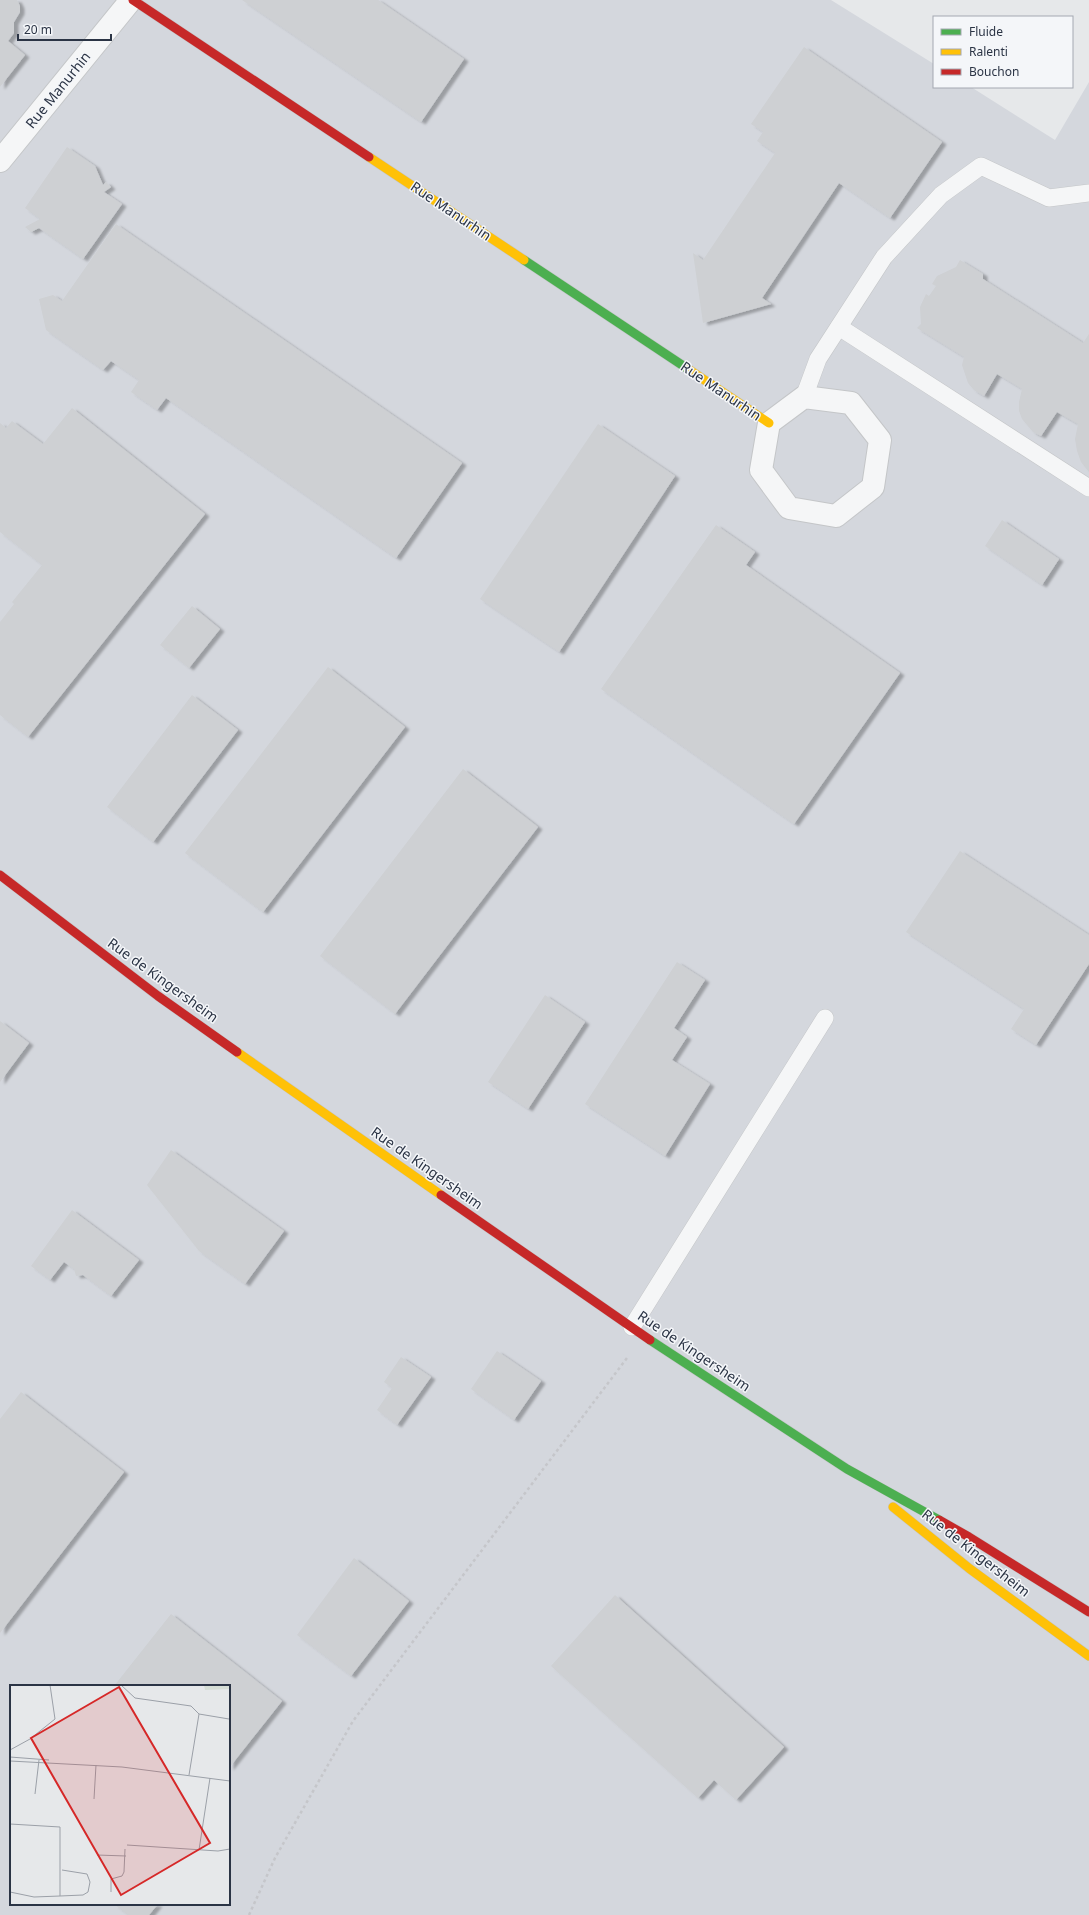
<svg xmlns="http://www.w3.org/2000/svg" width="1089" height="1915" viewBox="0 0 1089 1915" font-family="'Noto Sans',sans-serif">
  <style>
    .built { fill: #d4d7dd; fill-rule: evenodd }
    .building { fill: #ced0d3; filter: url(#shadow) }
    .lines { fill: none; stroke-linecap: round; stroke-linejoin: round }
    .lane-casing { stroke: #c4c6c8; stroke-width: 18 }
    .street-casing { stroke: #c4c6c8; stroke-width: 24 }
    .fast-casing { stroke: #c4c6c8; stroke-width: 10 }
    .slow-casing { stroke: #c4c6c8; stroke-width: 10 }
    .jam-casing { stroke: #c4c6c8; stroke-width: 10 }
    .path { stroke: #c5c6ca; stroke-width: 2.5; stroke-dasharray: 3 3; stroke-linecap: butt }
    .lane { stroke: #f5f6f7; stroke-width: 17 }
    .street { stroke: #f5f6f7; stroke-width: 22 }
    .fast { stroke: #4caf50; stroke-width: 9 }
    .slow { stroke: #ffc107; stroke-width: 9 }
    .jam { stroke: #c62828; stroke-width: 9 }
    .labels { text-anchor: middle; stroke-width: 3; stroke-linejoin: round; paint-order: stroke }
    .street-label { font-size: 14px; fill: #2b3445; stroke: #f4f6f9 }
    .inset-road { fill: none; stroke: #9ba0a8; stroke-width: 1 }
    .view { fill: #d62828; fill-opacity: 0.15; stroke: #d62828; stroke-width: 2 }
    .inset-edge { fill: none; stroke: #2b3445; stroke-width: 2 }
  </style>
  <defs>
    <filter id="shadow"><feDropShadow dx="4.5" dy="2.5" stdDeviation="1" flood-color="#0004"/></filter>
  </defs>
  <rect width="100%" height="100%" fill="#e6e8ea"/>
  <!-- built -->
  <path class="built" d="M0 0H831L934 64V87H971L1055 140 1089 82V1915H0ZM11 1686H229V1904H11Z"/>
  <!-- building -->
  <g class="building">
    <polygon points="0,0 17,0 20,6 20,12 14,22 14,33 8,41 25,55 0,87"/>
    <polygon points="242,0 378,0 464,59 421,122"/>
    <polygon points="804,47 942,142 890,218 839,183 762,298 771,304 703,323 693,253 703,260 775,153 757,141 763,132 751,124"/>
    <polygon points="67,147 95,166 103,185 106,182 111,187 104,192 122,204 83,259 39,228 31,232 25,227 40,219 25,208"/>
    <polygon points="116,224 462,463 396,558 166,398 157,410 131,392 139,380 111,361 103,370 46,330 39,299 53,295 62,301"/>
    <polygon points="960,260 983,274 983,279 1083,343 1089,334 1089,472 1081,462 1077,451 1075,439 1078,424 1057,412 1041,436 1033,432 1022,419 1019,411 1019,402 1022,389 997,374 984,396 974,390 968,383 962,365 964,357 917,328 921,324 920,307 926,294 929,296 936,286 932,284 937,276 956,267"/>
    <polygon points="72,408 205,514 28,737 0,715 0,622 14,604 12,602 42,565 0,532 0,423 6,428 12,421 43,444"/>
    <polygon points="598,424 675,476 559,652 480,599"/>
    <polygon points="1002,520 1059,559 1042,585 985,546"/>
    <polygon points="716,525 755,552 746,565 900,673 794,824 601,689"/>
    <polygon points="192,606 220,629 189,668 160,645"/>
    <polygon points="328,667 405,727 263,912 185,853"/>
    <polygon points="192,695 238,730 153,842 107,807"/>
    <polygon points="463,769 538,827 395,1014 320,956"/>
    <polygon points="960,851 1089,935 1089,964 1036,1045 1011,1029 1024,1009 906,932"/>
    <polygon points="677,962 705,980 674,1028 687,1037 672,1060 710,1084 665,1156 585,1104"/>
    <polygon points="545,995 585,1022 528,1109 488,1082"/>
    <polygon points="0,1021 29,1043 0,1082"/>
    <polygon points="171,1150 284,1231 245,1284 199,1251 147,1185"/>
    <polygon points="72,1210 139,1260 111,1296 83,1275 76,1276 74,1269 64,1262 50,1280 31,1266"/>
    <polygon points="497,1351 541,1381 514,1420 471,1389"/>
    <polygon points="401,1357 431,1377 397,1425 377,1410 392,1388 384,1382"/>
    <polygon points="21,1392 124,1472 0,1633 0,1419"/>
    <polygon points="354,1558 409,1601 351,1676 297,1635"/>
    <polygon points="615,1595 784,1747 736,1800 714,1780 698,1798 551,1666"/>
    <polygon points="171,1614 282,1701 229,1768 229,1686 114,1686"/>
    <polygon points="114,1904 158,1904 149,1915 128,1915"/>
  </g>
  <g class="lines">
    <!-- lane casing -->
    <g class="lane-casing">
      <g id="lane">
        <polyline points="839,327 1089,488"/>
        <polyline points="804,397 818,359 884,257 941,195 981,166 1049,198 1089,193"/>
        <polyline points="632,1327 825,1018"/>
      </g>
    </g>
    <!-- street casing -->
    <g class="street-casing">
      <g id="street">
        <polyline points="0,161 131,0"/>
        <polygon points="804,397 851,403 880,440 873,487 836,516 789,508 761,470 769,423"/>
      </g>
    </g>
    <!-- fast casing -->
    <g class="fast-casing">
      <g id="fast">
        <polyline points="524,260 688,369"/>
        <polyline points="650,1340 847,1469 939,1520"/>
      </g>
    </g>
    <!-- slow casing -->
    <g class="slow-casing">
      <g id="slow">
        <polyline points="369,157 524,260"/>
        <polyline points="688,369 769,423"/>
        <polyline points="237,1052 441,1195"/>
        <polyline points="893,1507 970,1569 1089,1656"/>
      </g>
    </g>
    <!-- jam casing -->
    <g class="jam-casing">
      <g id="jam">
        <polyline points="133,0 369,157"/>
        <polyline points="0,875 158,996 237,1052"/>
        <polyline points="441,1195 650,1340"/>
        <polyline points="939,1520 969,1537 1089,1612"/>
      </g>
    </g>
    <!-- path -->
    <polyline class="path" points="249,1915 275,1858 353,1721 627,1358"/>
    <!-- lane -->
    <use href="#lane" class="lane"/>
    <!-- street -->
    <use href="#street" class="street"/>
    <!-- fast -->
    <use href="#fast" class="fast"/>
    <!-- slow -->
    <use href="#slow" class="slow"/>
    <!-- jam -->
    <use href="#jam" class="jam"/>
  </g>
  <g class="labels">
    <!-- street labels -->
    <g class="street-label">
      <text transform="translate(58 90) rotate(-51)" y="5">Rue Manurhin</text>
      <text transform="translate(451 211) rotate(34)" y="5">Rue Manurhin</text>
      <text transform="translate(721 391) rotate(34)" y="5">Rue Manurhin</text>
      <text transform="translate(163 980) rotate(36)" y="5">Rue de Kingersheim</text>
      <text transform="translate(427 1168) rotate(35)" y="5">Rue de Kingersheim</text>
      <text transform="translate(694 1351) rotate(34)" y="5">Rue de Kingersheim</text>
      <text transform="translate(976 1553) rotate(38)" y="5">Rue de Kingersheim</text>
    </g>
  </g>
  <!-- overview -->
  <g transform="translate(10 1685)">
    <rect width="220" height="220" fill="#e6e8ea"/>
    <path d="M194 0H220V4L195 5Z" fill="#d6ded6"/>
    <path class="inset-road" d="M111 0 125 13 181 21 189 29 219 34M0 65 20 54 45 34 40 0M0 72 39 75M0 76 112 82 220 96M179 90 189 29M25 109 29 75M84 114 86 80M0 139 50 142V211L73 210 78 207 80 197 77 189 52 185M117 160 208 166 220 164M189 165 200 93M87 170 116 171M0 207 24 212 50 211M101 207V194L112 191 114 187 115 164"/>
    <path class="view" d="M109 2 200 158 111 210 21 53Z"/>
    <rect width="220" height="220" class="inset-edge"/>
  </g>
  <!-- legend -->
  <rect x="933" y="16" width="140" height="72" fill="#f4f6f9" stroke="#a4a8b1"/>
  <rect x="941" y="29" width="20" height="6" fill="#4caf50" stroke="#a4a8b1"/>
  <text x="969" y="36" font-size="12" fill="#2b3445">Fluide</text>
  <rect x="941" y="49" width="20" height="6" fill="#ffc107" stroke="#a4a8b1"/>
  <text x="969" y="56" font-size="12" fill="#2b3445">Ralenti</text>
  <rect x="941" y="69" width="20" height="6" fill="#c62828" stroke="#a4a8b1"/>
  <text x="969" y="76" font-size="12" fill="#2b3445">Bouchon</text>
  <!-- scale -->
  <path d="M18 34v6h93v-6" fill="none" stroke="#2b3445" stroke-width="2"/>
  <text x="24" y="34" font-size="12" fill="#2b3445" stroke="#f4f6f9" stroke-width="3" paint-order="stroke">20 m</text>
</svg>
